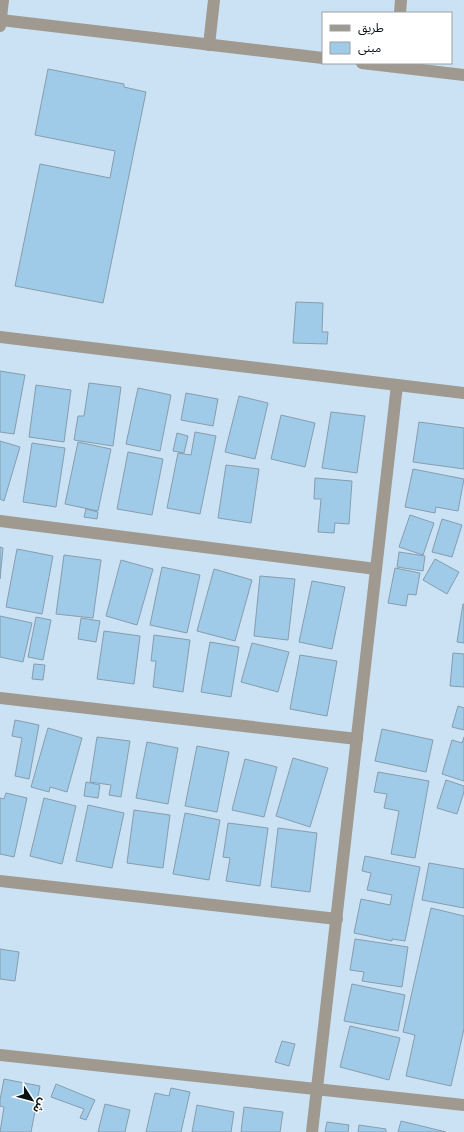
<svg xmlns="http://www.w3.org/2000/svg" width="464" height="1132" viewBox="0 0 464 1132" font-family="'Titillium Web','Noto Sans Arabic',sans-serif">
  <style>
    .building { fill: #9fcbe9; stroke: #869dad }
    .lines { fill: none; stroke-linecap: round; stroke-linejoin: round }
    .minor { stroke: #9f998f; stroke-width: 12 }
  </style>
  <rect width="100%" height="100%" fill="#cae2f3"/>
  <!-- building -->
  <g class="building">
    <polygon points="48,69 124,84 124,87 146,92 103,303 15,286 40,164 110,178 115,151 35,135"/>
    <polygon points="296,302 323,303 322,332 328,332 327,344 293,343"/>
    <polygon points="0,371 25,375 14,434 0,432"/>
    <polygon points="89,383 121,387 113,446 74,440 78,416 84,416"/>
    <polygon points="36,385 71,390 64,442 29,437"/>
    <polygon points="138,388 171,395 160,451 126,444"/>
    <polygon points="186,393 218,399 213,426 181,420"/>
    <polygon points="239,396 268,403 255,459 225,452"/>
    <polygon points="331,412 365,416 357,473 322,468"/>
    <polygon points="281,415 315,423 305,467 271,459"/>
    <polygon points="419,422 464,428 464,469 413,462"/>
    <polygon points="195,432 216,436 200,514 167,508 178,453 191,455"/>
    <polygon points="177,433 188,436 184,453 173,451"/>
    <polygon points="0,441 20,447 4,501 0,499"/>
    <polygon points="78,442 111,449 98,511 65,504"/>
    <polygon points="32,443 65,448 56,507 23,502"/>
    <polygon points="128,452 163,459 152,515 117,509"/>
    <polygon points="226,465 259,469 251,523 218,518"/>
    <polygon points="413,469 464,479 458,511 436,507 435,513 405,507"/>
    <polygon points="315,478 352,481 349,524 335,523 334,533 318,532 321,499 314,499"/>
    <polygon points="86,509 98,512 97,519 84,517"/>
    <polygon points="410,515 434,523 423,555 399,547"/>
    <polygon points="442,519 462,525 452,557 432,552"/>
    <polygon points="0,547 3,548 0,579"/>
    <polygon points="17,549 53,556 42,614 6,607"/>
    <polygon points="399,552 425,556 423,571 397,567"/>
    <polygon points="64,555 101,560 93,618 56,614"/>
    <polygon points="435,559 459,572 447,594 423,580"/>
    <polygon points="121,560 153,569 137,625 106,616"/>
    <polygon points="162,567 200,575 187,633 150,625"/>
    <polygon points="395,568 420,573 416,595 408,594 406,606 388,603"/>
    <polygon points="214,569 252,580 235,641 197,631"/>
    <polygon points="260,576 295,579 288,640 254,636"/>
    <polygon points="312,581 345,587 332,649 299,642"/>
    <polygon points="463,604 464,604 464,643 457,642"/>
    <polygon points="0,616 32,623 23,662 0,657"/>
    <polygon points="36,617 51,620 43,660 28,657"/>
    <polygon points="81,618 100,621 96,642 78,639"/>
    <polygon points="104,631 140,636 134,684 97,679"/>
    <polygon points="154,635 190,640 183,692 153,687 156,661 151,661"/>
    <polygon points="210,642 239,647 231,697 201,692"/>
    <polygon points="252,643 289,652 278,692 241,682"/>
    <polygon points="453,653 464,654 464,687 450,686"/>
    <polygon points="300,655 337,661 327,716 290,709"/>
    <polygon points="34,664 45,665 43,680 32,679"/>
    <polygon points="458,706 464,708 464,730 452,727"/>
    <polygon points="15,720 39,725 29,779 15,776 22,738 12,736"/>
    <polygon points="48,728 82,738 67,792 50,787 49,792 31,787"/>
    <polygon points="382,729 433,740 426,772 375,761"/>
    <polygon points="97,737 130,741 121,797 109,795 111,785 90,782"/>
    <polygon points="464,737 464,781 442,774 452,740 462,743"/>
    <polygon points="147,742 178,748 168,804 136,798"/>
    <polygon points="197,746 229,752 217,812 185,806"/>
    <polygon points="293,758 328,768 310,827 276,816"/>
    <polygon points="245,759 277,767 264,817 232,810"/>
    <polygon points="378,772 429,781 415,858 391,854 399,811 384,808 387,794 374,792"/>
    <polygon points="446,780 464,786 464,792 457,814 437,808"/>
    <polygon points="86,782 100,785 98,798 84,796"/>
    <polygon points="6,793 27,798 14,857 0,854 0,798 4,799"/>
    <polygon points="44,798 76,806 62,864 30,856"/>
    <polygon points="88,805 124,813 112,868 76,861"/>
    <polygon points="134,810 170,815 163,868 127,863"/>
    <polygon points="185,813 220,820 209,880 173,874"/>
    <polygon points="228,823 268,828 260,886 226,881 230,858 223,857"/>
    <polygon points="278,828 317,833 310,892 271,887"/>
    <polygon points="365,856 420,867 405,941 392,939 392,941 354,933 361,899 390,905 392,895 367,890 371,873 362,871"/>
    <polygon points="429,863 464,869 464,908 422,900"/>
    <polygon points="431,908 464,916 464,1029 451,1086 406,1076 415,1035 403,1032"/>
    <polygon points="355,939 408,947 402,987 362,981 364,972 350,970"/>
    <polygon points="0,949 19,952 15,981 0,979"/>
    <polygon points="352,984 405,995 398,1031 344,1021"/>
    <polygon points="350,1026 400,1038 389,1080 340,1067"/>
    <polygon points="282,1041 295,1044 289,1066 275,1062"/>
    <polygon points="4,1079 40,1086 31,1132 0,1132 4,1107 0,1106 0,1100"/>
    <polygon points="56,1084 95,1100 86,1120 80,1118 84,1109 51,1097"/>
    <polygon points="171,1088 190,1092 181,1132 146,1132 155,1093 169,1096"/>
    <polygon points="105,1104 130,1110 125,1132 98,1132"/>
    <polygon points="197,1105 234,1112 231,1132 192,1132"/>
    <polygon points="244,1107 283,1112 280,1132 241,1132"/>
    <polygon points="401,1121 446,1132 398,1132"/>
    <polygon points="327,1122 349,1125 348,1132 325,1132"/>
    <polygon points="359,1125 386,1129 386,1132 358,1132"/>
  </g>
  <g class="lines">
    <!-- minor -->
    <g class="minor">
      <polyline points="400,13 401,0"/>
      <polyline points="1,20 323,58"/>
      <polyline points="0,26 3,0"/>
      <polyline points="209,45 214,0"/>
      <polyline points="362,63 464,75"/>
      <polyline points="0,337 464,393"/>
      <polyline points="0,521 376,569"/>
      <polyline points="0,698 357,739"/>
      <polyline points="0,881 337,919"/>
      <polyline points="0,1055 464,1105"/>
      <polyline points="312,1132 397,385"/>
    </g>
  </g>
  <!-- legend -->
  <rect x="322" y="12" width="130" height="52" fill="#ffffff" stroke="#9da0a2"/>
  <rect x="330" y="25" width="20" height="6" fill="#9f998f" stroke="#9da0a2"/>
  <text x="358" y="32" font-size="12" fill="#091217">طريق</text>
  <rect x="330" y="42" width="20" height="12" fill="#9fcbe9" stroke="#9da0a2"/>
  <text x="358" y="52" font-size="12" fill="#091217">مبنى</text>
  <!-- north arrow -->
  <g transform="translate(32 1100) rotate(126)" stroke="#ffffff" stroke-width="3" paint-order="stroke">
  <path d="M0-3L7 15L0 10L-7 15Z" fill="#091217"/>
  <text y="-6" font-size="11" font-weight="bold" text-anchor="middle" fill="#091217">ش</text>
  </g>
</svg>
